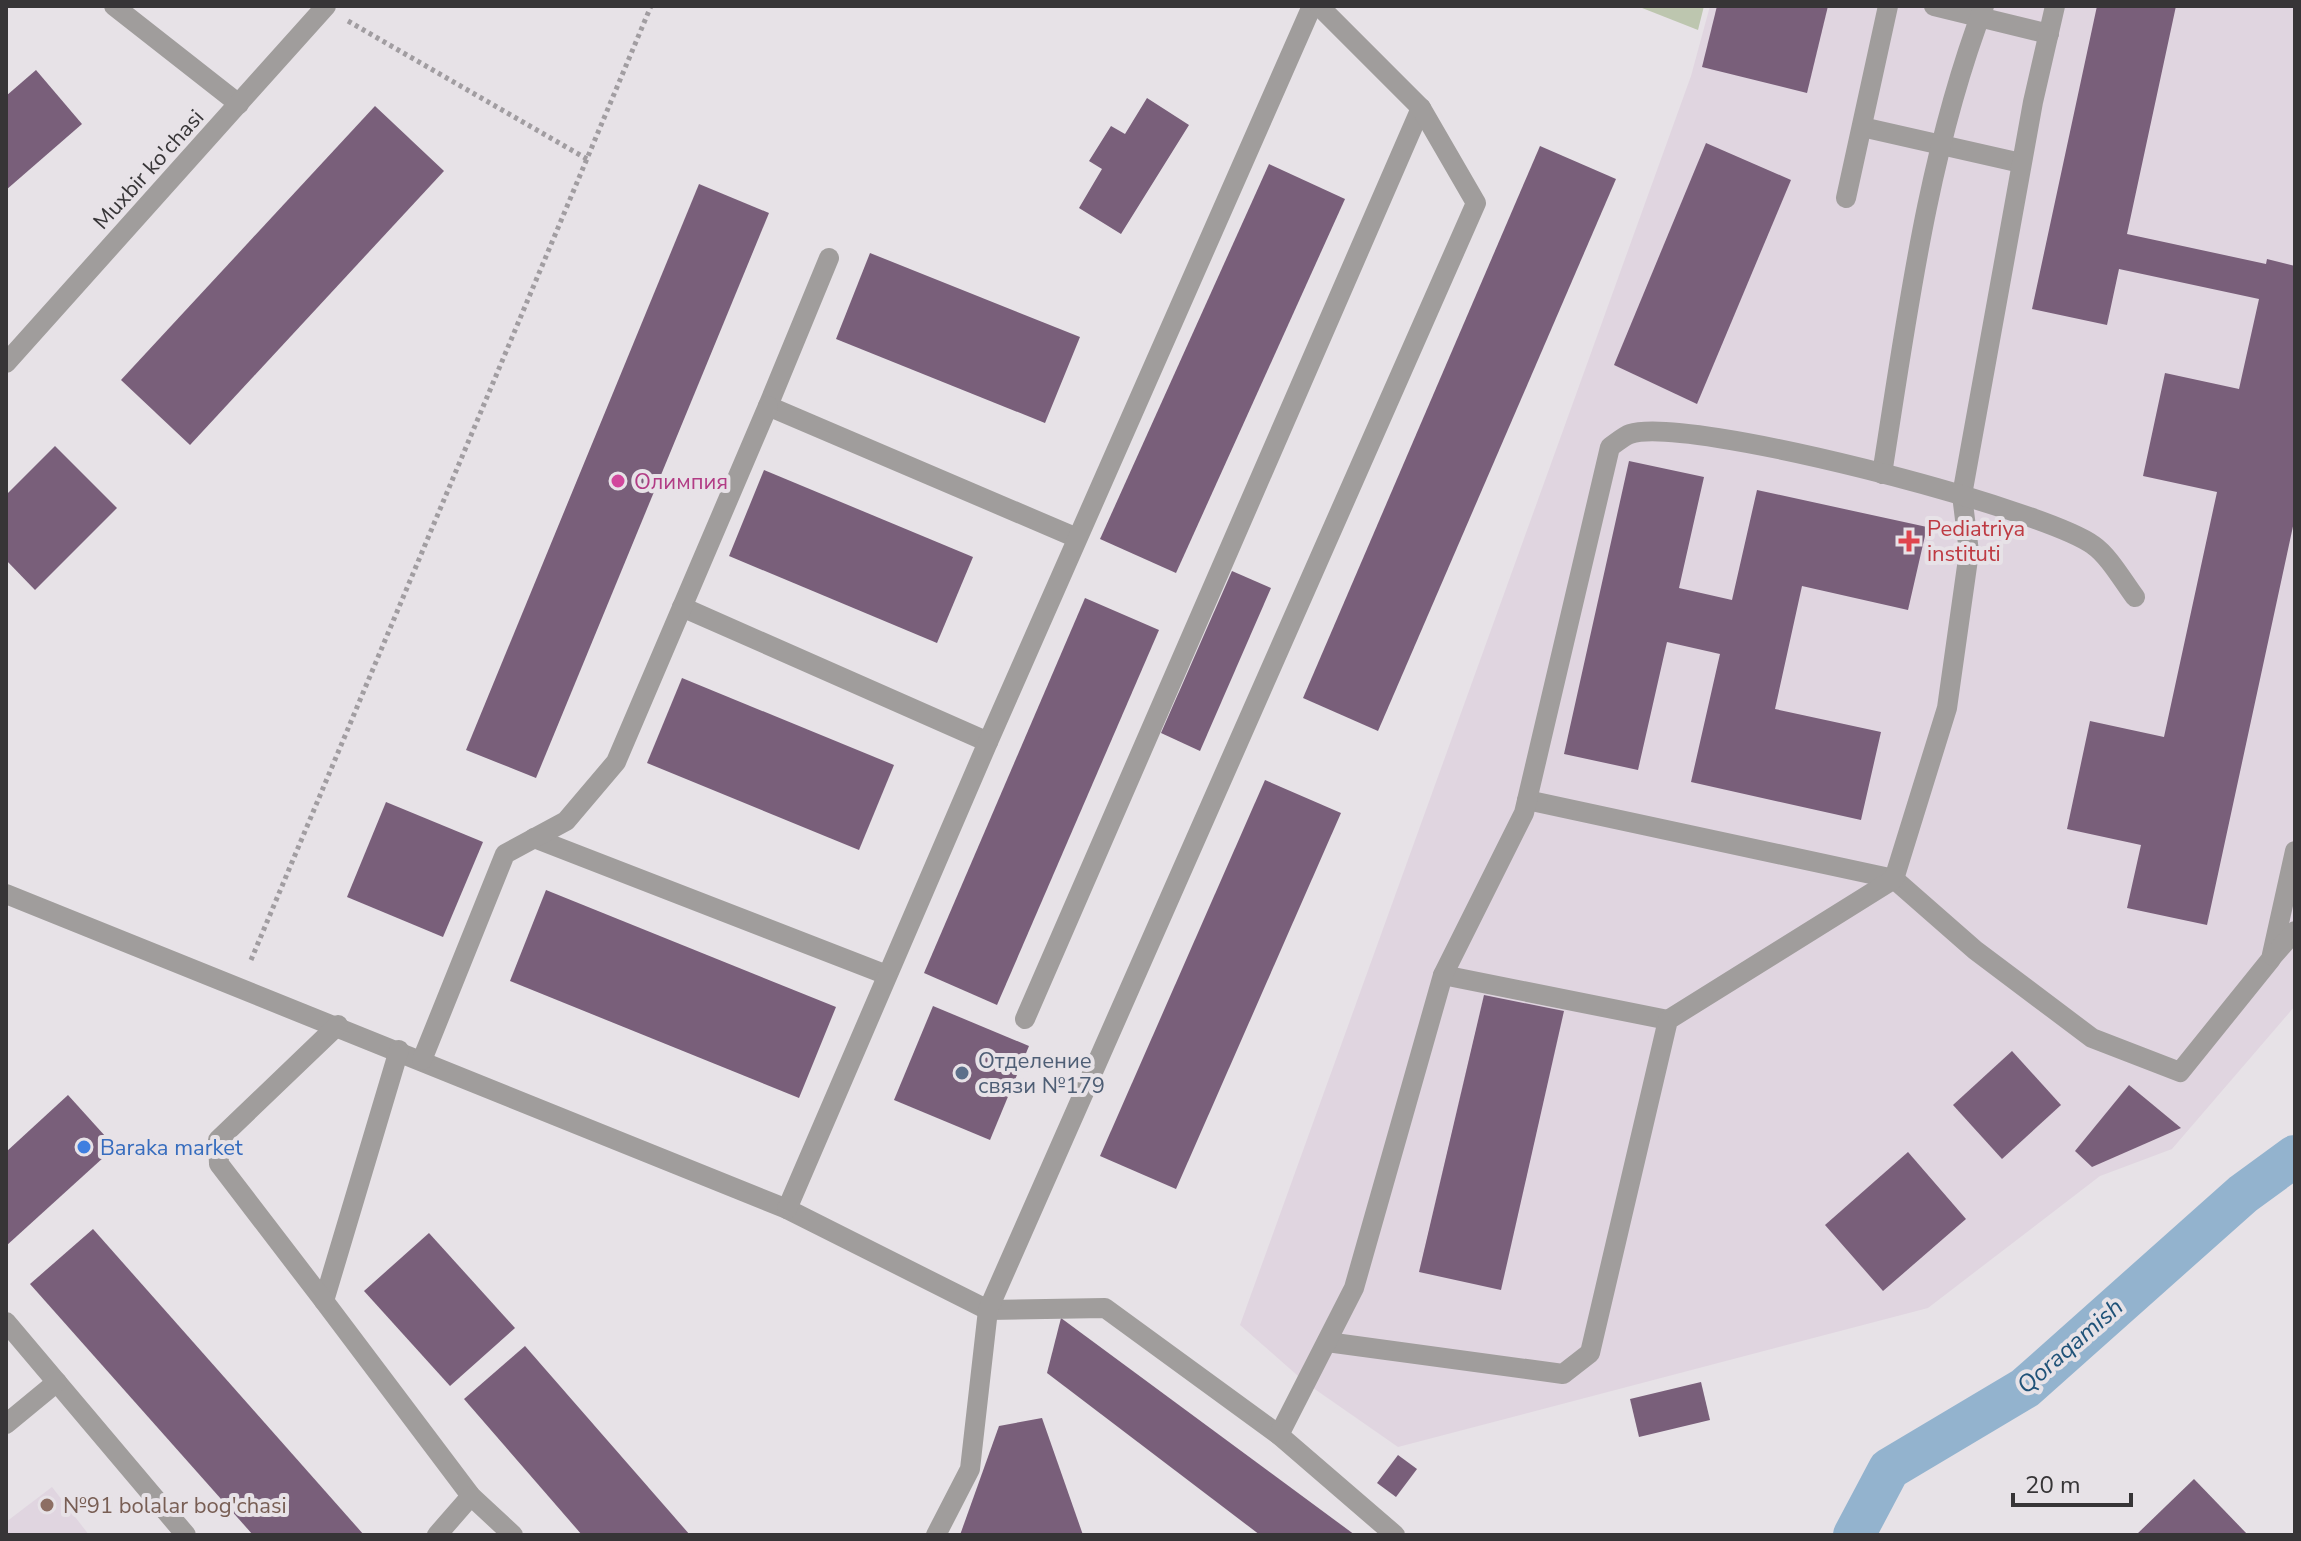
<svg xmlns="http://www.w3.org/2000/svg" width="2301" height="1541" viewBox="0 0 2301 1541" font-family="'Nunito Sans',sans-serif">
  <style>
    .built { fill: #e0d5e0 }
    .green { fill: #bdc6af }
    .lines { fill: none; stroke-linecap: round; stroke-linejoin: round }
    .canal { stroke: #93b3ce; stroke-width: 42 }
    .building { fill: #795f7a }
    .path { stroke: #a19da1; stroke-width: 5; stroke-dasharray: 4 4; stroke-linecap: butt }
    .minor { stroke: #a09d9c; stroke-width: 20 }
    .hotel-dot { fill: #d1479c; stroke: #e7e2e7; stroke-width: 3 }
    .health-dot { fill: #e0444e; stroke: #e7e2e7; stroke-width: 3 }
    .service-dot { fill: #5c6f8a; stroke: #e7e2e7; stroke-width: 3 }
    .shop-dot { fill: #3f7fe0; stroke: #e7e2e7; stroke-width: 3 }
    .education-dot { fill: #8d6e63; stroke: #e7e2e7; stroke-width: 3 }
    .labels { text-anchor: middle; stroke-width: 8; stroke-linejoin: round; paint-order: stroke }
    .street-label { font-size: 22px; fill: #373537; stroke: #e7e2e7 }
    .hotel-label { font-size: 22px; fill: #b23c85; stroke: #e7e2e7; text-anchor: start }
    .health-label { font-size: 22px; fill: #be3a42; stroke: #e7e2e7; text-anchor: start }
    .service-label { font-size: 22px; fill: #4e5e75; stroke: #e7e2e7; text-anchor: start }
    .shop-label { font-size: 22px; fill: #366cbe; stroke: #e7e2e7; text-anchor: start }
    .education-label { font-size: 22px; fill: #785e54; stroke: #e7e2e7; text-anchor: start }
    .water-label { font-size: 24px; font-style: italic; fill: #1f5278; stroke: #e7e2e7 }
  </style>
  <rect width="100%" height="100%" fill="#e7e2e7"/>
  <!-- built -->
  <g class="built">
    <polygon points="1710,6 2295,6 2295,1006 2172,1149 2100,1176 1928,1308 1398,1447 1306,1383 1240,1325 1691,76"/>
    <polygon points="52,1487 89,1535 6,1535 6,1522"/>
  </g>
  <!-- green -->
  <polygon class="green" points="1637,6 1704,6 1698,30"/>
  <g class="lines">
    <!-- canal -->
    <polyline class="canal" points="1854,1535 1889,1469 2025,1388 2243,1194 2295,1156"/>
  </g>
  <!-- building -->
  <g class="building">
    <polygon points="1717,6 1828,6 1807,93 1702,67"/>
    <polygon points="2097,6 2176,6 2127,234 2266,264 2267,259 2295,266 2295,517 2207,925 2127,908 2141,845 2067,829 2090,721 2164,737 2217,492 2143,476 2165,373 2239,389 2259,299 2119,269 2107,325 2032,309"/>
    <polygon points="36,70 82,124 6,190 6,96"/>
    <polygon points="1147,98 1189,125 1121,234 1079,208 1102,169 1089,161 1111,126 1125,134"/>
    <polygon points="375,106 444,171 190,445 121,380"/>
    <polygon points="1706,143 1791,180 1697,404 1614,365"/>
    <polygon points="1540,146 1616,179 1378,731 1303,698"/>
    <polygon points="1269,164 1345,199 1176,573 1100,539"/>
    <polygon points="699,184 769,213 536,778 466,750"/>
    <polygon points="870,253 1080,337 1045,423 836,339"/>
    <polygon points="55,446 117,508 35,590 6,560 6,495"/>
    <polygon points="1629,461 1704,477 1679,588 1732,600 1757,490 1927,527 1908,610 1802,586 1775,709 1881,732 1861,820 1691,782 1720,654 1667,642 1638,770 1564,754"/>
    <polygon points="764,470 973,557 937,643 729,556"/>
    <polygon points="1232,571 1271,588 1200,751 1161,733"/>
    <polygon points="1085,598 1159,630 997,1005 924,973"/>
    <polygon points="682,678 894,765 859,850 647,763"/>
    <polygon points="1265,780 1341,813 1176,1189 1100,1156"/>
    <polygon points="386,802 483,842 443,937 347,897"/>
    <polygon points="546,890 836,1007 799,1098 510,981"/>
    <polygon points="1484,995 1564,1011 1501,1290 1419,1272"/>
    <polygon points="933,1006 1029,1046 990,1140 894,1100"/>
    <polygon points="2012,1051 2061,1105 2002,1159 1953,1105"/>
    <polygon points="2129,1085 2181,1128 2092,1167 2075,1151"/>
    <polygon points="68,1095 115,1147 6,1246 6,1152"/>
    <polygon points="1908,1152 1966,1219 1883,1291 1825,1225"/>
    <polygon points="93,1229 364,1535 253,1535 30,1284"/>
    <polygon points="429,1233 515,1328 450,1386 364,1291"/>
    <polygon points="1061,1318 1355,1535 1260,1535 1047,1373"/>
    <polygon points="525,1346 690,1535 582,1535 464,1399"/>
    <polygon points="1701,1382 1710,1420 1639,1437 1630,1399"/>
    <polygon points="1042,1418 1083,1535 960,1535 999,1426"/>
    <polygon points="1398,1455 1417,1469 1396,1497 1377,1483"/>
    <polygon points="2194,1479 2248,1535 2136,1535"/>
  </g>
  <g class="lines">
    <!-- path -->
    <g class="path">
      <polyline points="348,21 587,159"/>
      <polyline points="251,960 651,6"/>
    </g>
    <!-- minor -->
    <g class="minor">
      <polyline points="114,6 239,104"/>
      <polyline points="1934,6 2049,34"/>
      <polyline points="1862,127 2021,163"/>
      <polyline points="1846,198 1888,6"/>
      <polyline points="829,258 768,406 1077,538"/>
      <polyline points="6,363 326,6"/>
      <path d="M1882 474C1907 317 1927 155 1984 6"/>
      <polyline points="682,607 988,742"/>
      <polyline points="1527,800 1894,879 1975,950 2092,1038 2180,1072 2271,959 2295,851"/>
      <polyline points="534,838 887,975"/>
      <polyline points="6,894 787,1209 988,1310 1105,1308 1279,1435 1395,1535"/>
      <polyline points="2273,956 2295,931"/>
      <polyline points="1443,975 1668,1020"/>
      <polyline points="1025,1019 1421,108"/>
      <polyline points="399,1050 324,1301 471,1496 513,1535"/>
      <polyline points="422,1060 505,854 566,821 616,762 768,406"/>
      <polyline points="787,1209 988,742 1312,6"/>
      <polyline points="324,1301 219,1164 218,1140 338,1025"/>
      <polyline points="6,1322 186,1535"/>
      <polyline points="1327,1342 1563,1374 1590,1353 1668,1020 1894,879 1947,708 1969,552 1962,495 2033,102 2055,6"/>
      <polyline points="6,1424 57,1382"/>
      <path d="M1279 1435 1354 1288 1443 975 1524 813 1610 447C1616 443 1624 436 1630 434 1686 415 2042 508 2093 545 2109 556 2123 581 2135 597"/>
      <polyline points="437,1535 471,1496"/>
      <polyline points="936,1535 970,1469 988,1310 1476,203 1421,108 1319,6"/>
    </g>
  </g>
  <!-- markers -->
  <circle class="hotel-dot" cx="618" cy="481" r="8"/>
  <path class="health-dot" d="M1905 529h8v8h8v8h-8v8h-8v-8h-8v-8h8z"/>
  <circle class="service-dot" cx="962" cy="1073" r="8"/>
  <circle class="shop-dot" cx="84" cy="1147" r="8"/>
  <circle class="education-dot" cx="47" cy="1505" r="8"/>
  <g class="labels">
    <!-- street labels -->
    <g class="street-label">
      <text transform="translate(148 169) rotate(-48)" y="8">Muxbir ko'chasi</text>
    </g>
    <!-- hotel labels -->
    <g class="hotel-label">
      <text x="634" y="489">Олимпия</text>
    </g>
    <!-- health labels -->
    <g class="health-label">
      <text x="1927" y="536">Pediatriya<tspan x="1927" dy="25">instituti</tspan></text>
    </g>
    <!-- service labels -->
    <g class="service-label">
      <text x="978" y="1068">Отделение<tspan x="978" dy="25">связи №179</tspan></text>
    </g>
    <!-- shop labels -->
    <g class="shop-label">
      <text x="100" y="1155">Baraka market</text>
    </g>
    <!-- education labels -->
    <g class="education-label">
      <text x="63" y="1513">№91 bolalar bog'chasi</text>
    </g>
    <!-- water labels -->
    <g class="water-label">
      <text transform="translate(2070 1346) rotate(-41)" y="8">Qoraqamish</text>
    </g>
  </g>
  <!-- border -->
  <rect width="2301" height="1541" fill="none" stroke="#373537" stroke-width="16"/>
  <!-- scale -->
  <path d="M2013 1493v12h118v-12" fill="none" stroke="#373537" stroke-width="4"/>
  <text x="2025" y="1493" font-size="24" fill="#373537" stroke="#e7e2e7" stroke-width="6" paint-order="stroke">20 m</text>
</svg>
